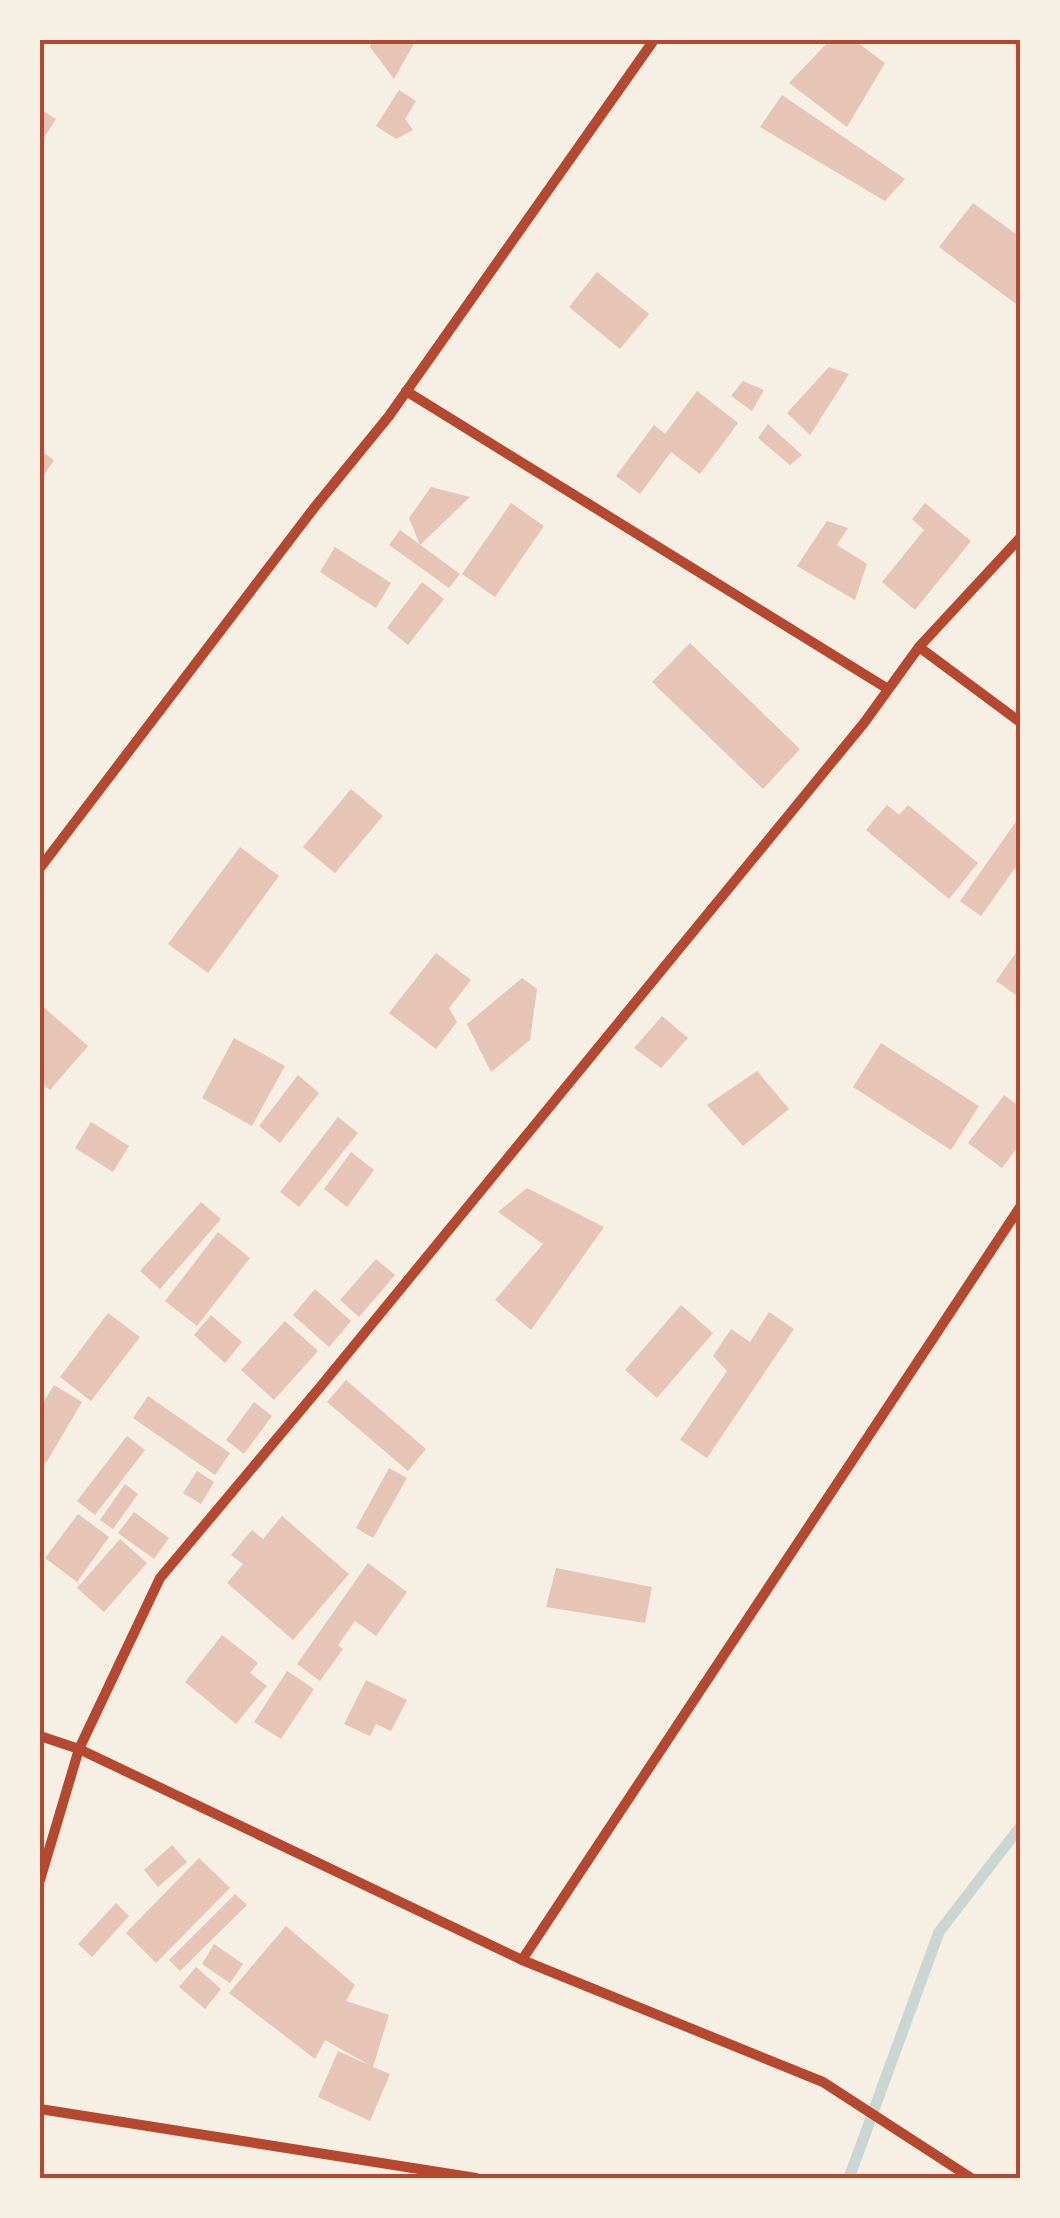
<svg xmlns="http://www.w3.org/2000/svg" width="1060" height="2218" viewBox="0 0 1060 2218" font-family="Bitter,serif">
  <style>
    .lines { fill: none; stroke-linecap: round; stroke-linejoin: round }
    .stream { stroke: #c9d6d2; stroke-width: 11 }
    .building { fill: #e6c5b7 }
    .minor { stroke: #b5482f; stroke-width: 10 }
    .neatline { fill: none; stroke: #b5482f; stroke-width: 4 }
  </style>
  <rect width="100%" height="100%" fill="#f6efe4"/>
  <g class="lines">
    <!-- stream -->
    <polyline class="stream" points="849,2178 939,1932 1020,1827"/>
  </g>
  <!-- building -->
  <g class="building">
    <polygon points="372,40 416,40 394,79 370,47"/>
    <polygon points="830,40 854,40 885,63 847,127 789,83"/>
    <polygon points="399,90 416,101 405,119 413,130 396,139 376,126"/>
    <polygon points="782,95 905,179 885,201 760,127"/>
    <polygon points="40,109 56,119 40,144"/>
    <polygon points="973,203 1020,237 1020,307 939,247"/>
    <polygon points="597,272 649,314 620,349 569,307"/>
    <polygon points="829,367 849,374 810,435 787,413"/>
    <polygon points="743,381 764,390 752,411 731,396"/>
    <polygon points="697,391 738,423 700,474 671,452 640,494 616,476 654,425 665,434"/>
    <polygon points="768,424 802,455 790,465 758,438"/>
    <polygon points="40,450 54,460 40,481"/>
    <polygon points="431,487 470,497 420,545 409,518"/>
    <polygon points="511,503 544,526 495,597 462,574"/>
    <polygon points="925,503 971,541 915,610 882,582 924,530 912,519"/>
    <polygon points="827,521 848,528 837,545 867,564 855,600 797,566"/>
    <polygon points="400,530 460,574 449,588 389,545"/>
    <polygon points="335,547 391,583 376,608 320,572"/>
    <polygon points="422,582 444,599 408,645 387,628"/>
    <polygon points="690,643 800,749 763,789 652,682"/>
    <polygon points="351,789 383,816 335,873 303,847"/>
    <polygon points="887,805 899,815 908,805 978,863 949,899 866,830"/>
    <polygon points="1020,816 1020,861 981,916 960,901"/>
    <polygon points="240,847 279,876 208,973 168,944"/>
    <polygon points="1020,947 1020,998 996,981"/>
    <polygon points="436,953 471,980 449,1008 457,1022 436,1049 389,1013"/>
    <polygon points="522,978 537,989 530,1040 491,1072 467,1024"/>
    <polygon points="40,1004 88,1046 50,1090 40,1081"/>
    <polygon points="662,1016 688,1038 661,1068 634,1048"/>
    <polygon points="234,1038 285,1066 252,1126 202,1098"/>
    <polygon points="881,1043 979,1106 951,1150 853,1087"/>
    <polygon points="757,1071 789,1109 743,1146 707,1105"/>
    <polygon points="298,1075 319,1093 280,1143 259,1126"/>
    <polygon points="1004,1095 1020,1107 1020,1144 1002,1168 968,1143"/>
    <polygon points="338,1117 358,1133 299,1207 280,1192"/>
    <polygon points="91,1122 129,1146 113,1172 75,1148"/>
    <polygon points="351,1152 374,1170 347,1207 324,1189"/>
    <polygon points="527,1188 604,1227 531,1330 495,1300 543,1244 498,1212"/>
    <polygon points="201,1202 221,1219 160,1289 140,1271"/>
    <polygon points="218,1232 250,1258 197,1326 165,1301"/>
    <polygon points="376,1259 395,1275 359,1317 340,1300"/>
    <polygon points="315,1289 351,1321 329,1347 293,1315"/>
    <polygon points="681,1305 713,1333 657,1398 625,1370"/>
    <polygon points="769,1312 794,1329 707,1458 680,1440 727,1371 713,1356 731,1329 750,1342"/>
    <polygon points="108,1313 140,1337 91,1401 60,1377"/>
    <polygon points="211,1315 242,1342 225,1363 194,1335"/>
    <polygon points="285,1321 318,1351 274,1400 241,1370"/>
    <polygon points="346,1380 426,1449 408,1471 327,1402"/>
    <polygon points="54,1385 82,1402 46,1463 40,1459 40,1408"/>
    <polygon points="148,1396 230,1453 215,1475 133,1418"/>
    <polygon points="254,1402 272,1416 244,1454 226,1440"/>
    <polygon points="127,1436 145,1450 95,1515 77,1501"/>
    <polygon points="389,1468 407,1478 373,1538 356,1528"/>
    <polygon points="197,1471 214,1482 201,1504 183,1493"/>
    <polygon points="125,1484 138,1494 113,1529 100,1520"/>
    <polygon points="134,1512 169,1538 154,1559 118,1533"/>
    <polygon points="78,1514 109,1537 77,1582 45,1558"/>
    <polygon points="282,1516 349,1574 293,1640 227,1583 243,1564 231,1555 252,1530 263,1539"/>
    <polygon points="120,1539 147,1563 104,1612 77,1588"/>
    <polygon points="368,1563 407,1592 376,1636 355,1621 338,1645 343,1649 320,1681 297,1664"/>
    <polygon points="556,1568 652,1587 645,1623 546,1607"/>
    <polygon points="222,1635 258,1663 250,1673 267,1686 236,1724 185,1682"/>
    <polygon points="287,1671 314,1689 281,1739 254,1722"/>
    <polygon points="366,1680 407,1700 391,1731 376,1724 370,1736 344,1724"/>
    <polygon points="172,1845 187,1862 158,1887 144,1870"/>
    <polygon points="199,1858 230,1888 156,1963 126,1933"/>
    <polygon points="235,1894 247,1905 180,1971 169,1960"/>
    <polygon points="116,1903 129,1916 92,1957 78,1944"/>
    <polygon points="286,1926 355,1985 346,2001 389,2015 373,2067 390,2074 370,2121 318,2097 338,2051 369,2065 325,2040 315,2059 229,1993"/>
    <polygon points="214,1944 243,1964 230,1983 202,1964"/>
    <polygon points="196,1967 221,1989 205,2009 179,1987"/>
  </g>
  <g class="lines">
    <!-- minor -->
    <g class="minor">
      <polyline points="406,391 888,689"/>
      <polyline points="919,647 1020,722"/>
      <polyline points="40,868 314,508 389,416 654,40"/>
      <polyline points="40,1736 79,1749 522,1960 823,2082 971,2178"/>
      <polyline points="40,1880 79,1749 160,1578 321,1386 864,723 919,647 1020,538"/>
      <polyline points="522,1960 1020,1207"/>
      <polyline points="40,2109 476,2178"/>
    </g>
  </g>
  <!-- border -->
  <rect width="1060" height="2218" fill="none" stroke="#f6efe4" stroke-width="85"/>
  <rect x="42" y="42" width="976" height="2134" class="neatline"/>
</svg>
